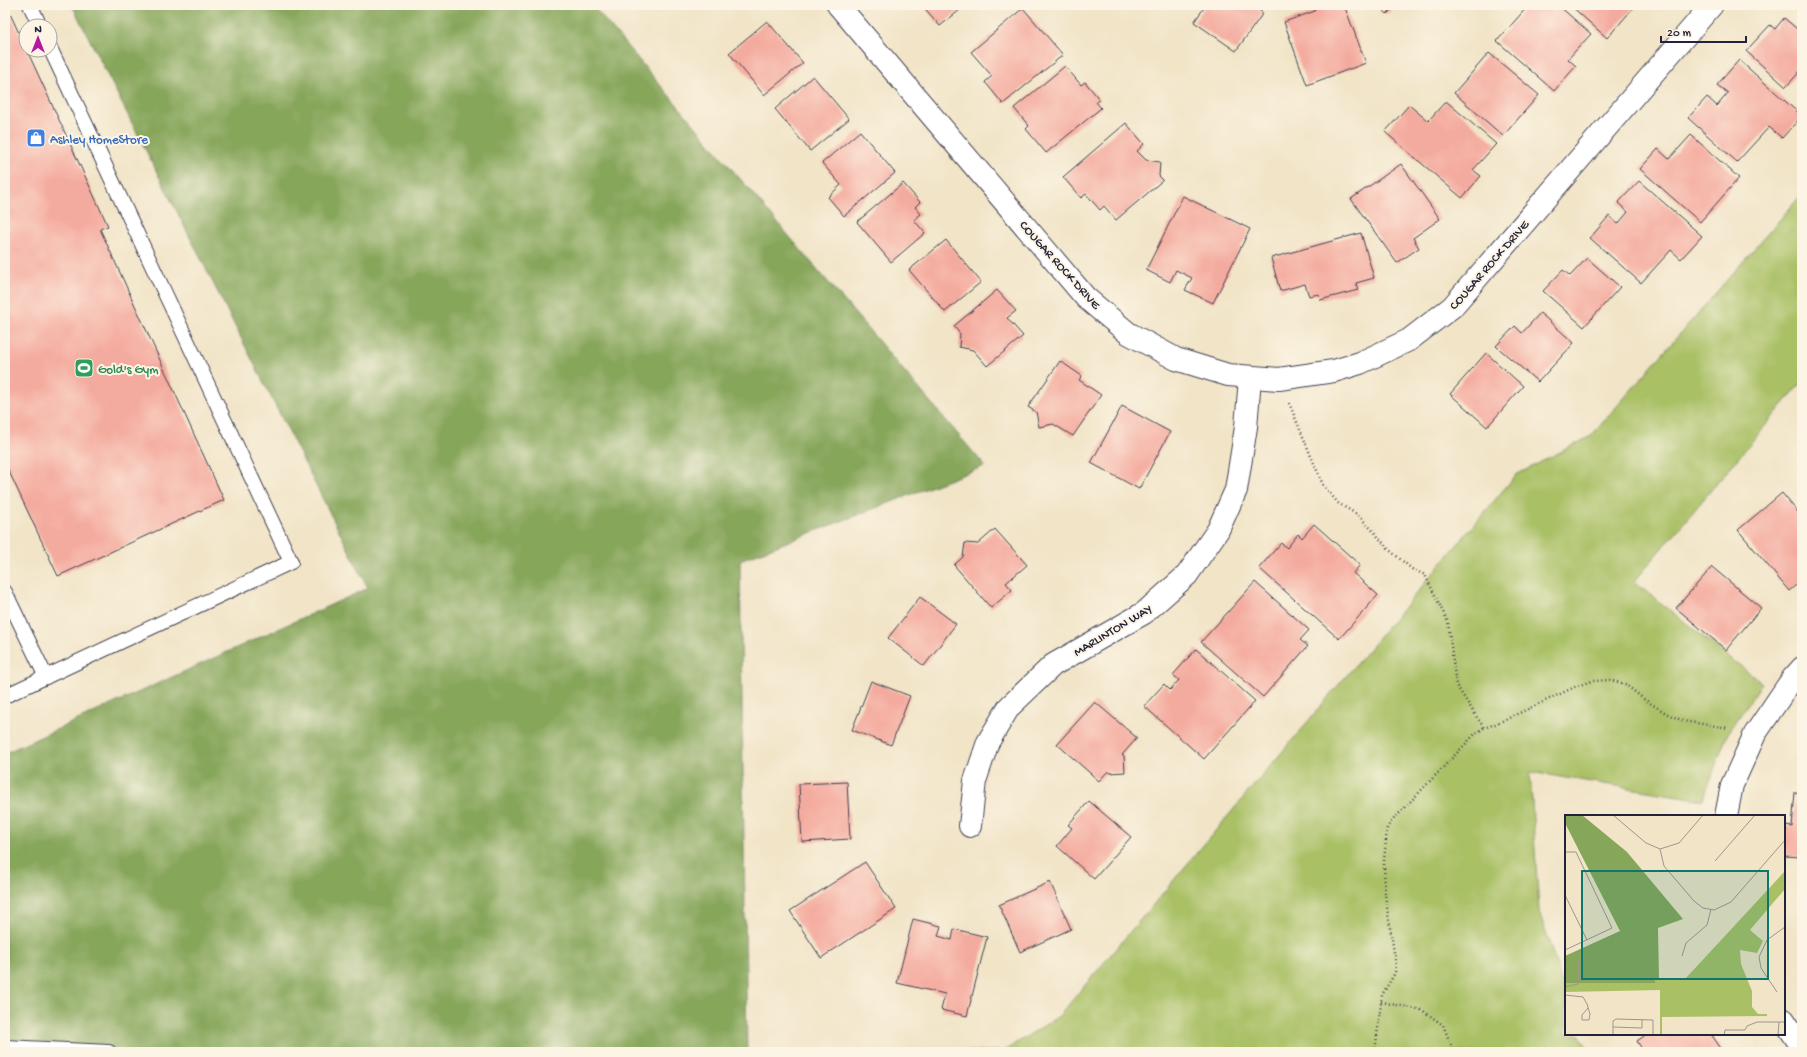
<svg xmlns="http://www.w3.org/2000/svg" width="1807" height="1057" viewBox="0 0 1807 1057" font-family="'Gochi Hand',sans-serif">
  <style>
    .green { fill: #a9c065; stroke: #667150 }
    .forest { fill: #86a65a; stroke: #54644a }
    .building { fill: #f4ab9f }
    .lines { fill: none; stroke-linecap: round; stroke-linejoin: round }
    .service-casing { stroke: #413f50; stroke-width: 16 }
    .minor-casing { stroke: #413f50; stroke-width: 24 }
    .path { stroke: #413f50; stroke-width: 2.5; stroke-dasharray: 1 3; stroke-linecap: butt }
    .service { stroke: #fff; stroke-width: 14 }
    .minor { stroke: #fff; stroke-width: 22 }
    .labels { text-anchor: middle; stroke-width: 4; stroke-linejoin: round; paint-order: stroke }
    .shop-label { font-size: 13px; fill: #366cbe; stroke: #fcf5e5; text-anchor: start }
    .street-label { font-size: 13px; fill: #22223b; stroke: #fcf5e5 }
    .leisure-label { font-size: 13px; fill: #27864d; stroke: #fcf5e5; text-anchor: start }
    .inset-road { fill: none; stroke: #9e968f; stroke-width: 1 }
    .view { fill: #0f766e; fill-opacity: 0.15; stroke: #0f766e; stroke-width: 2 }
    .inset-edge { fill: none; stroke: #22223b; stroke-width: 2 }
  </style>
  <rect width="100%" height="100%" fill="#fcf5e5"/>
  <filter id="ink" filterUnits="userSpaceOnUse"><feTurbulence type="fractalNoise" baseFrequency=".025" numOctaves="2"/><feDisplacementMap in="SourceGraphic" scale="8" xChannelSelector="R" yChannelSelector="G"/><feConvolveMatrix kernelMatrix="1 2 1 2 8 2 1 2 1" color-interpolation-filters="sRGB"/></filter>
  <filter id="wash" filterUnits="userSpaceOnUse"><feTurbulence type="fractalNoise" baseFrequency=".012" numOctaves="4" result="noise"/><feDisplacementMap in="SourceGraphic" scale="16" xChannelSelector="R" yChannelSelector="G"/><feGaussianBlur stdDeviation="0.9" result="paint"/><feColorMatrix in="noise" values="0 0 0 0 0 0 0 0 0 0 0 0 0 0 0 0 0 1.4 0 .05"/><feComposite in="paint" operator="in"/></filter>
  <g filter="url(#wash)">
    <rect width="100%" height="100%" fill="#f1e4c7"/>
    <!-- green -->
    <polygon class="green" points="1802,194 1802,382 1634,582 1762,683 1727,735 1703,800 1530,772 1539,911 1566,994 1566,1034 1579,1034 1590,1052 918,1052 1004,1051 1059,1016 1516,475 1591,436"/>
    <!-- forest -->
    <polygon class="forest" points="72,5 592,5 985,466 740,560 747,1052 5,1052 5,753 368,588"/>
    <g id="blocks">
      <!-- building -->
      <g class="building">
        <polygon points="5,5 6,5 108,226 100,229 224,500 58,576 5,463"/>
        <polygon points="922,5 966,5 940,26"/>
        <polygon points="1206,5 1252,5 1263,13 1236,51 1194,22"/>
        <polygon points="1312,5 1344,5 1366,63 1307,85 1284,22 1315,11"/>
        <polygon points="1378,5 1396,5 1387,14"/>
        <polygon points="1529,5 1558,5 1591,34 1568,59 1576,66 1554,91 1497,41"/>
        <polygon points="1570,5 1636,5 1607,38"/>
        <polygon points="1023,8 1063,55 1003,104 985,82 992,76 971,52"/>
        <polygon points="1784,18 1802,33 1802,69 1786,87 1746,51 1770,25 1775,29"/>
        <polygon points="767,21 803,63 764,95 729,53"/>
        <polygon points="1489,53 1539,95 1503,136 1454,93"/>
        <polygon points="1739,60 1802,116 1782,138 1769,127 1737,162 1688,118 1707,97 1717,106 1728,93 1717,85"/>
        <polygon points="1065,66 1081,85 1085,82 1100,100 1096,102 1101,108 1046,153 1026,129 1029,126 1014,108"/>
        <polygon points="813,76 849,119 810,151 775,109"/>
        <polygon points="1446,101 1496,144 1473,170 1481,176 1462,198 1385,132 1409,105 1428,121"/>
        <polygon points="1126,123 1144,144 1137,151 1146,160 1160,162 1159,176 1163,180 1116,220 1104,206 1100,210 1086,194 1081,198 1063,177"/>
        <polygon points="860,131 895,173 844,216 828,197 841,185 822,163"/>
        <polygon points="1691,135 1739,178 1700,222 1640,169 1658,149 1669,159"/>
        <polygon points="1401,164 1440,219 1413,238 1419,248 1397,263 1351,199"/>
        <polygon points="1639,181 1702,236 1681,259 1671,250 1641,283 1590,238 1609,216 1618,224 1628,212 1618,203"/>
        <polygon points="903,183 920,202 915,207 921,214 914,220 925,233 891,262 857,222"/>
        <polygon points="1183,196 1250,229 1213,303 1185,290 1192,278 1176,270 1170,282 1146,270"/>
        <polygon points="1361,233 1374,278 1356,283 1358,290 1320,300 1319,294 1309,296 1305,284 1280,291 1271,258"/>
        <polygon points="946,240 981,282 945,312 909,270"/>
        <polygon points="1587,258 1620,287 1584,327 1543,291 1563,270 1570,276"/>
        <polygon points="997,290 1016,311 1007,318 1023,336 987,366 973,350 959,347 960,334 954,326"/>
        <polygon points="1540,313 1574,343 1538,382 1496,346 1515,326 1522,333"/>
        <polygon points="1486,353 1523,386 1487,427 1450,394"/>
        <polygon points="1060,361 1082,376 1079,380 1101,395 1073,436 1053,424 1039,427 1036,412 1028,407"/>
        <polygon points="1122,406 1170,432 1139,489 1091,463"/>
        <polygon points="1782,493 1802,517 1802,563 1798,567 1802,571 1802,580 1789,591 1738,530"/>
        <polygon points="1314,524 1360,565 1353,573 1378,595 1339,639 1259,568 1281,543 1287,548 1298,534 1302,538"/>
        <polygon points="995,529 1027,565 1006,583 1012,590 991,608 954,565 963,557 965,543 978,544"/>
        <polygon points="1712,567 1761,608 1726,650 1676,608"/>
        <polygon points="1255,582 1309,630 1300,640 1308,646 1263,697 1201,642"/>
        <polygon points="920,597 956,624 924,666 888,638"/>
        <polygon points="1196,649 1255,701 1204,759 1144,706 1164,684 1170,690 1179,680 1173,675"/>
        <polygon points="871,681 910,696 891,745 852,730"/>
        <polygon points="1095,702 1137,738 1122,755 1124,756 1125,772 1110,773 1108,771 1099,781 1057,744"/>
        <polygon points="847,782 850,839 802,842 799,784"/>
        <polygon points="1795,792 1802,793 1802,857 1784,856 1786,826 1792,827"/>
        <polygon points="1089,801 1131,837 1094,879 1057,846 1072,828 1068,825"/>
        <polygon points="865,862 896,909 821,958 790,911"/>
        <polygon points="1050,882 1071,929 1020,952 999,905"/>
        <polygon points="913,919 941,926 938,936 952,940 954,929 987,937 967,1016 941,1010 945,994 897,983"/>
        <polygon points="1647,1034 1711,1034 1722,1050 1719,1052 1644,1052 1637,1041"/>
      </g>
    </g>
  </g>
  <g filter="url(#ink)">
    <use href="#blocks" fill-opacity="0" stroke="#413f50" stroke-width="1"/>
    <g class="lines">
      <!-- service casing -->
      <g class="service-casing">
        <g id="service">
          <polyline points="30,5 40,26"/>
          <polyline points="5,592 46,677"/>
          <polyline points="5,696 291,562 50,48"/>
          <polyline points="5,1047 109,1052"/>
        </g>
      </g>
      <!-- minor casing -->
      <g class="minor-casing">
        <g id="minor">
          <polyline points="838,5 1086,298 1128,333 1176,359 1228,375 1279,379 1334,371 1360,363 1409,340 1452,307 1712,5"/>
          <polyline points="1726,816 1732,785 1755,734 1793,678 1802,668"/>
          <polyline points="970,826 975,781 988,742 1009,707 1053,665 1144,613 1187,575 1218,530 1236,490 1246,427 1250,378"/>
          <polyline points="1784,1020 1802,1047"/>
        </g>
      </g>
      <!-- path -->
      <g class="path">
        <polyline points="1289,403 1323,485 1338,503 1358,515 1375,533 1387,548 1412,569 1425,575 1448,622 1456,685 1484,728"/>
        <polyline points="1381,1002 1422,1010 1443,1025 1454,1052"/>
        <polyline points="1375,1052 1382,995 1395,973 1396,965 1385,895 1384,861 1387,828 1390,823 1475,734 1484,728 1498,723 1577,686 1592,681 1610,680 1625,684 1645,700 1666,713 1683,721 1729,728"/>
      </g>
      <!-- service -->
      <use href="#service" class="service"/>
      <!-- minor -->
      <use href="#minor" class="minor"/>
    </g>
  </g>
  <!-- icons -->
  <defs>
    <g id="shop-square" transform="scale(1)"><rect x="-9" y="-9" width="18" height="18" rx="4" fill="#3f7fe0" stroke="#fcf5e5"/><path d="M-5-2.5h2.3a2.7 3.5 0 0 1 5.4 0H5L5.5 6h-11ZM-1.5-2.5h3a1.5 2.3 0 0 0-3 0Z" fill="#fff"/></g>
    <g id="stadium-square" transform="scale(1)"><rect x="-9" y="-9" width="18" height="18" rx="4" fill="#2e9e5b" stroke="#fcf5e5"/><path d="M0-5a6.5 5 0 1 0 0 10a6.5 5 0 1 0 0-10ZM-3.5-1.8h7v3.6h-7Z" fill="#fff"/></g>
  </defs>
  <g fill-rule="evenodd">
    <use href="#shop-square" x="36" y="138"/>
    <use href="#stadium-square" x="84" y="368"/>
  </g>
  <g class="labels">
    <!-- shop labels -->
    <g class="shop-label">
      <text x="50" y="143">Ashley HomeStore</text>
    </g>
    <!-- street labels -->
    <g class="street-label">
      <text transform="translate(1061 264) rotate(48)" y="5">COUGAR ROCK DRIVE</text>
      <text transform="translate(1488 264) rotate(-49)" y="5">COUGAR ROCK DRIVE</text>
      <text transform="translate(1112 629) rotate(-31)" y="5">MARLINTON WAY</text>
    </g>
    <!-- leisure labels -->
    <g class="leisure-label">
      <text x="98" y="373">Gold's Gym</text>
    </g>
  </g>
  <!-- overview -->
  <g transform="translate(1565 815)">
    <rect width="220" height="220" fill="#f1e4c7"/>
    <path d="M220 56V74L185 115 198 126 192 138 175 135 176 149 187 176V192L193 199H202V201L97 202V220H95V175L0 177V168H90V164H120Z" fill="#a9c065"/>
    <path d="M0 0H17L62 37 118 104 93 113 94 164H90V168H0V141L55 116 0 8Z" fill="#86a65a"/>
    <path class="inset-road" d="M48 0 81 28 95 34 114 28 138 0M95 34 99 51 129 86 138 93 149 95 166 87 220 25M0 37H11L47 113 0 135M150 46 190 0M0 80 22 125M117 141 121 128 142 110 146 94M14 163 31 164M0 172 13 169 14 142M212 177 196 153 194 142 202 125 220 112M0 180 18 182 22 189 25 199 24 205H17V200L23 193M48 212 77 213V204M48 220V206L51 204 88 205V220M159 220 160 215H180L182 211 192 207H220M213 220 214 207"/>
    <path class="view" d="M17 56H203V164H17Z"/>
    <rect width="220" height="220" class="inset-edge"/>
  </g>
  <!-- margin -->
  <rect width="1807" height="1057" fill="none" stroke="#fcf5e5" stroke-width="20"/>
  <!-- north arrow -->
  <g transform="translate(38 38)"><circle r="19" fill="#fcf5e5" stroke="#a5a1a1"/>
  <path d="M0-3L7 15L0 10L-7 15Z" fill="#b5179e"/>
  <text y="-6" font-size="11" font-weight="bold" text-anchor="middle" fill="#22223b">N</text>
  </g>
  <!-- scale -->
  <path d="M1661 36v6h85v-6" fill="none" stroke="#22223b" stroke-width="2"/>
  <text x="1667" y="36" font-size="12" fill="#22223b" stroke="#fcf5e5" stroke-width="3" paint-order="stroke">20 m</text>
</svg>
